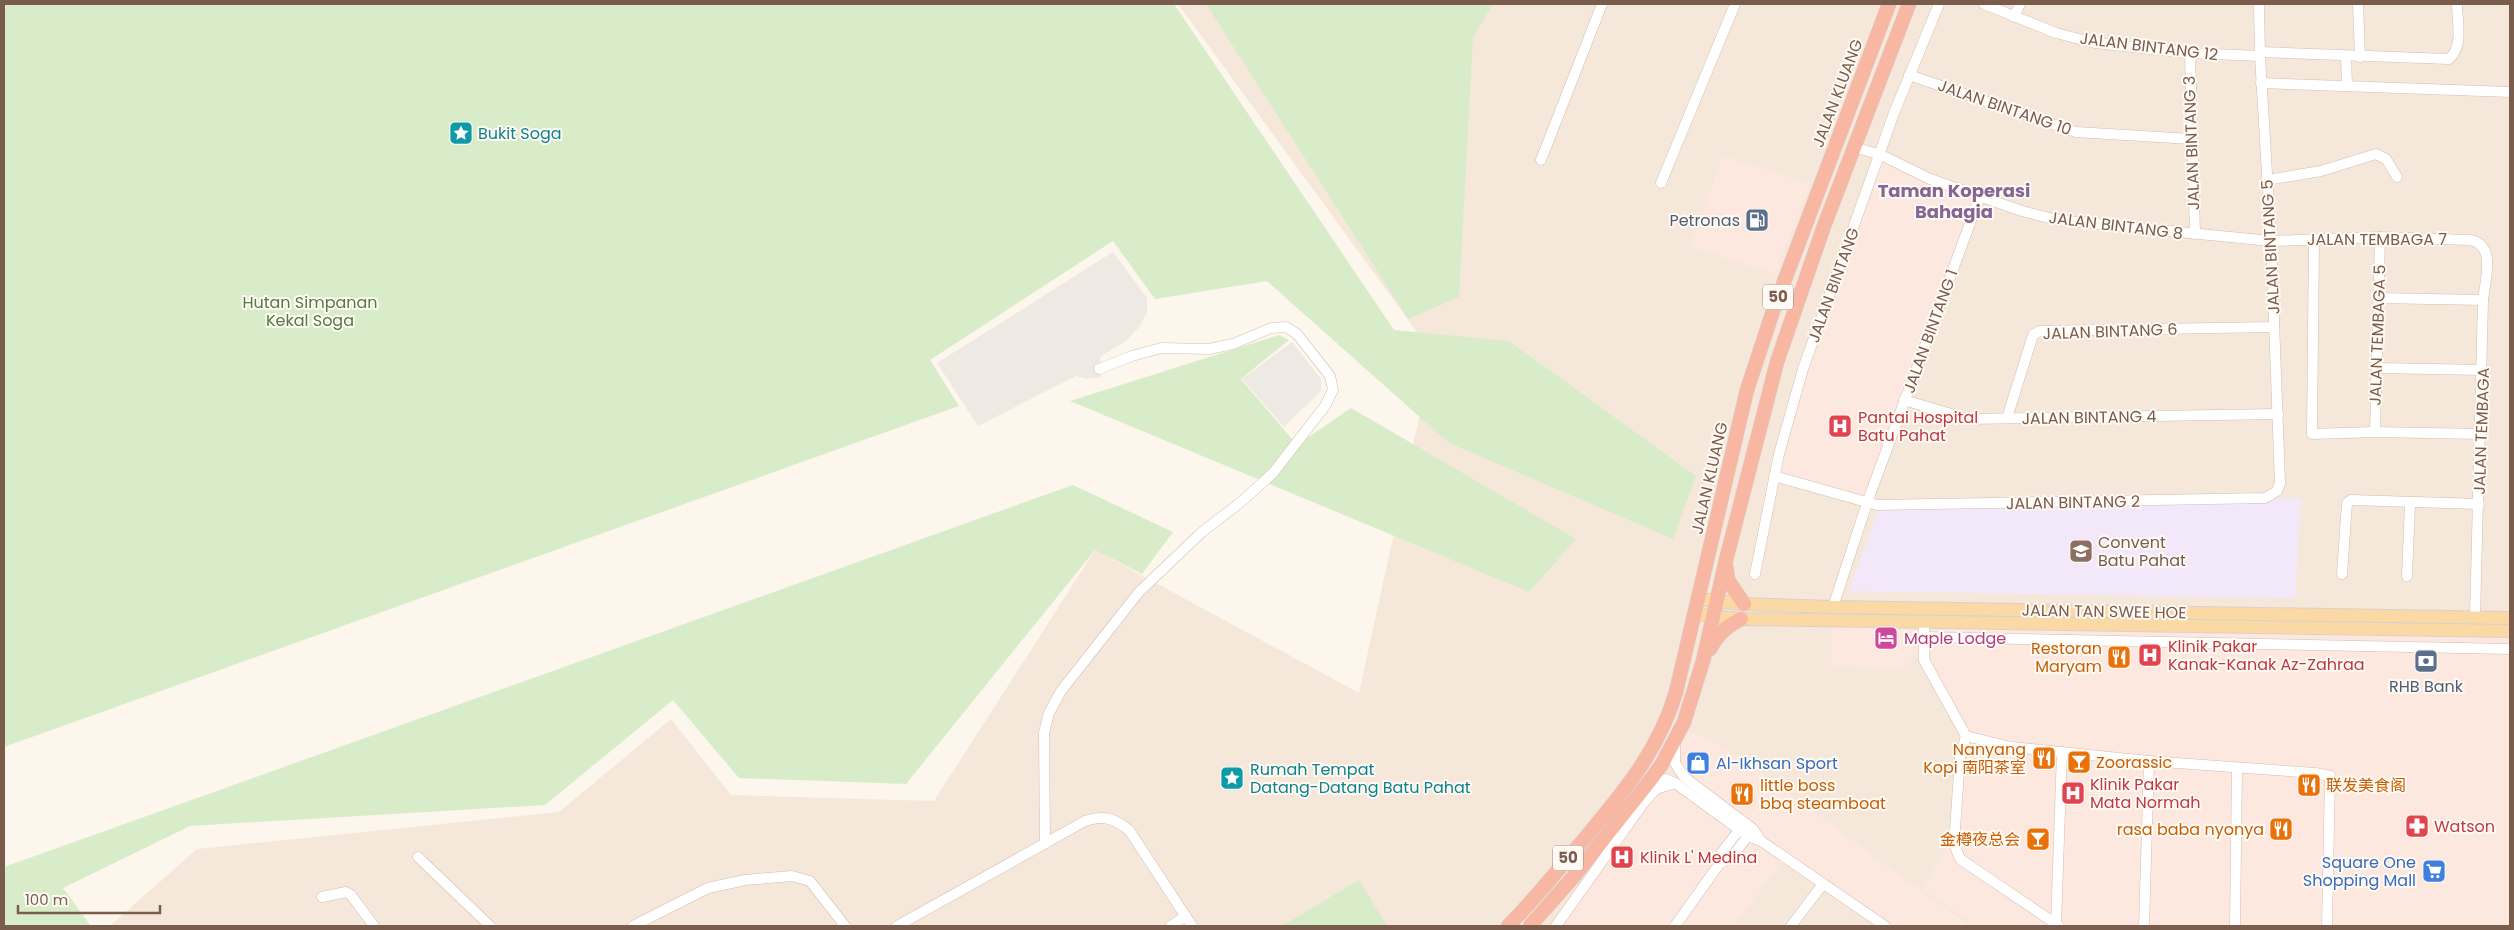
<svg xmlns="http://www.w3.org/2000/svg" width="2514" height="930" viewBox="0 0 2514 930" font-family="Poppins,'Noto Sans SC',sans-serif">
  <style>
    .residential { fill: #f5e8da }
    .commercial { fill: #fde8e0 }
    .industrial { fill: #efe9e4 }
    .education { fill: #f3e8fa }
    .green { fill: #d8ecc9 }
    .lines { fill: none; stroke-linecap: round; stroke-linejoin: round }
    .minor-casing { stroke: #d1beb0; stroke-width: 11 }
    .major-casing { stroke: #dad1cd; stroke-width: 14 }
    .highway-casing { stroke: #dad1cd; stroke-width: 15 }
    .minor { stroke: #fff; stroke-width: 10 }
    .major { stroke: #fbd9a5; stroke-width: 12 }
    .highway { stroke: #f7b7a3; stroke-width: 14 }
    .labels { text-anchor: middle; stroke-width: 4; stroke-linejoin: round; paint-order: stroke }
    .shield { fill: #fffaf3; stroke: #a28b7f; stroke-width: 1 }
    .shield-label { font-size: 15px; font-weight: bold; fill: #7a5c4d }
    .street-label { font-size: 16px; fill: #7a5c4d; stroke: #fffaf3 }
    .culture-label { font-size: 16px; fill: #0d838f; stroke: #fffaf3; text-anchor: start }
    .service-label { font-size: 16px; fill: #4e5e75; stroke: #fffaf3; text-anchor: end }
    .park-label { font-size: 16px; fill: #537a41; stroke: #fffaf3 }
    .health-label { font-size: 16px; fill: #be3a42; stroke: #fffaf3; text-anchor: start }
    .education-label { font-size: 16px; fill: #785e54; stroke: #fffaf3; text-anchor: start }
    .hotel-label { font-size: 16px; fill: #b23c85; stroke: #fffaf3; text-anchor: start }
    .food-label { font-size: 16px; fill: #c56008; stroke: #fffaf3; text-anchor: end }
    .shop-label { font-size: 16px; fill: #366cbe; stroke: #fffaf3; text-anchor: start }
    .neighbourhood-label { font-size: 18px; font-weight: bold; fill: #846695; stroke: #fffaf3 }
  </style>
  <rect width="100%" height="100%" fill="#fdf6ec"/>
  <!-- residential -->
  <polygon class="residential" points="1178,4 2510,4 2510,926 113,926 112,924 197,849 559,812 671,719 731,795 934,801 1095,550 1359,693 1433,354"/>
  <!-- commercial -->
  <g class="commercial">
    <polygon points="1878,151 1933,176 1984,195 1869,507 1770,478"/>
    <polygon points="1723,156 1810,184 1775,274 1690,246"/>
    <polygon points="1915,623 2510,635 2510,926 1976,926 1922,889 1949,845 1959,729 1916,654"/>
    <polygon points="1831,626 1913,627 1913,660 1901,670 1832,666"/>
    <polygon points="1686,730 1710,740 1741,759 1968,925 1966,926 1893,926 1764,836 1757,826 1690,775 1680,759 1680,750"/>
    <polygon points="1672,787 1782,862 1734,926 1560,926 1644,808 1659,792"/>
  </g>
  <!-- industrial -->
  <g class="industrial">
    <polygon points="1113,252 1147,298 1147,312 1139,327 1126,341 1100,357 1101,377 1087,379 1076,376 978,426 937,363"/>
    <polygon points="1292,342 1321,379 1321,391 1284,427 1242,379"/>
  </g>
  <!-- education -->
  <polygon class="education" points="2301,498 2295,598 1849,591 1878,510"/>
  <!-- green -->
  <g class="green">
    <polygon points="4,4 1174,4 1394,330 1509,341 1696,476 1673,539 1449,443 1267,281 1155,299 1113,241 930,360 959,406 4,747"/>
    <polygon points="1206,4 1493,4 1473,37 1459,297 1408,319"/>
    <polygon points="1279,335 1289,340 1241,379 1297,445 1351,408 1576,539 1529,592 1070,401"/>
    <polygon points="1073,485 1173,532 1142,574 1095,550 906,784 739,778 673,700 545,805 190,826 63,888 91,926 4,926 4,867"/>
    <polygon points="1359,880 1387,926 1282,926"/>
  </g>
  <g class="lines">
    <!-- minor casing -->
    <g class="minor-casing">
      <g id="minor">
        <polyline points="1984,4 2056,33 2095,43 2190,53 2260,56"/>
        <polyline points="2358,4 2360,57"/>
        <polyline points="2014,17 2020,4"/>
        <path d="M2260 52 2449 59C2464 46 2457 22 2457 4"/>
        <polyline points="2190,53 2195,234"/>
        <polyline points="2346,56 2347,84"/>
        <polyline points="1909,75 2076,132 2191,139"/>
        <polyline points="2261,83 2510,92"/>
        <path d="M1854 147 1881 155 1930 179 2022 211 2057 220 2271 241 2380 237 2469 240C2497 243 2485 281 2483 300L2475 618"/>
        <polyline points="1541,160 1602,4"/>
        <polyline points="2267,180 2321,171 2376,154 2386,159 2397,177"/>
        <polyline points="1661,183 1735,4"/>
        <polyline points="2314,239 2312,434 2375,432 2481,434"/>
        <polyline points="2378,298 2483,300"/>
        <polyline points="2377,368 2483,370"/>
        <polyline points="1904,400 1968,419 2278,414"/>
        <polyline points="2007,418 2033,335 2039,331 2274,327"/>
        <polyline points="2375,432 2380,237"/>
        <polyline points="1774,476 1877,505 2265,498 2277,491 2280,483 2271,241 2260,56 2259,4"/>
        <polyline points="1755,574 1779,454 1803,369 1894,113 1939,4"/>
        <polyline points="2342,574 2347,503 2351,500 2479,504"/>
        <polyline points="2407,576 2410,504"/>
        <polyline points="1833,607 1867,503 1980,196"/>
        <polyline points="1924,622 1924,660 1966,736"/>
        <polyline points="1923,637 2510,649"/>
        <polyline points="1675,744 1675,763 1684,777 1753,829 1761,841"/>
        <polyline points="1648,783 1665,779 1675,783 1748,836 1761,841 1885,926"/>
        <polyline points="1045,844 1044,733 1049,713 1061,691 1139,592 1202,532 1241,502 1273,473 1325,406 1333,390 1330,376 1297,334 1286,327 1271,328 1233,344 1209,349 1161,348 1132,356 1099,369"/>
        <polyline points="418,857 490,926"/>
        <polyline points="1720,863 1730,859 1752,831"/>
        <polyline points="322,897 346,892 351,895 374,926"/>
        <polyline points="2056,925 2062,752"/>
        <polyline points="633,926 708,888 745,880 792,876 810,881 845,926"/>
        <path d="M897 926 1085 821C1104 815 1113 818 1129 830L1192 926"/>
        <polyline points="1171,926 1186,916"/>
        <polyline points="1556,926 1642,805 1656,789 1675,783"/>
        <polyline points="1675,926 1720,863 1722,852 1743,825"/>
        <polyline points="1791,926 1823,884"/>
        <polyline points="2059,926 1960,859 1954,844 1960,758 1966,736 2011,747 2149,761 2315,773 2330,776 2327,926"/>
        <polyline points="2144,926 2149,761"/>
        <polyline points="2235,926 2237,768"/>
      </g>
    </g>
    <!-- major casing -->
    <g class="major-casing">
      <g id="major">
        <polyline points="1698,599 1744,604 1833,607 2510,618"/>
        <polyline points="1695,614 1741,619 2510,631"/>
      </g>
    </g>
    <!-- highway casing -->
    <g class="highway-casing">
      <g id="highway">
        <polyline points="1726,566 1728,580 1744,604"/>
        <path d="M1710 649C1718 634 1726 627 1741 619"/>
        <path d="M1508 926C1534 900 1557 871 1581 843 1621 795 1658 753 1676 692L1747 390 1773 311 1889 4"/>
        <polyline points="1530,926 1575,875 1648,783 1662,764 1684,722 1703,661 1726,560 1777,362 1824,226 1909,4"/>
      </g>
    </g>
    <!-- minor -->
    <use href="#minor" class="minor"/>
    <!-- major -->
    <use href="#major" class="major"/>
    <!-- highway -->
    <use href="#highway" class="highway"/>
  </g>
  <!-- icons -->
  <defs>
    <g id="sight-square" transform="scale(1.25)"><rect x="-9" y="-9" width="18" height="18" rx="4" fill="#0f9aa8" stroke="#fffaf3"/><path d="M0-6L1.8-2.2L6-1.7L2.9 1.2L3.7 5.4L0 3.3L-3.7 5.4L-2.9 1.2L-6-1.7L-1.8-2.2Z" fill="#fff"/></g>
    <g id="fuel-square" transform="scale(1.25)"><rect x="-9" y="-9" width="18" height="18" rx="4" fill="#5c6f8a" stroke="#fffaf3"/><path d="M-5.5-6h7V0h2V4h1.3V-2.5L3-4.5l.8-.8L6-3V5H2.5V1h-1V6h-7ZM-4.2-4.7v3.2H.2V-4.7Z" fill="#fff"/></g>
    <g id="hospital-square" transform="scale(1.25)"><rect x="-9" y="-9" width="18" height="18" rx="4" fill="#e0444e" stroke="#fffaf3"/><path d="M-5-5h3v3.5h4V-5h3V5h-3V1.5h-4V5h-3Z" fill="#fff"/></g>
    <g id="school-square" transform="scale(1.25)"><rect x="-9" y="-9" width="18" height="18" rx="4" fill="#8d6e63" stroke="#fffaf3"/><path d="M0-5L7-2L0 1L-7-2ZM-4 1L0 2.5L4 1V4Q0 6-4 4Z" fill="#fff"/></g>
    <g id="hotel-square" transform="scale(1.25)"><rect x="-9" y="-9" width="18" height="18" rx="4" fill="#d1479c" stroke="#fffaf3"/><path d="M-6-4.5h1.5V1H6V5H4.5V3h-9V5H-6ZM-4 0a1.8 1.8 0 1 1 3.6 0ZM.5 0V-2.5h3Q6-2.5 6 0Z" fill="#fff"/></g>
    <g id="restaurant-square" transform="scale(1.25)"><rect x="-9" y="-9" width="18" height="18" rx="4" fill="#e8710a" stroke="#fffaf3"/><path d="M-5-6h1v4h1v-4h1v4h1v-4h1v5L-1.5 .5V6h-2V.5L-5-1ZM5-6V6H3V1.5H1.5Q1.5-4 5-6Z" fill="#fff"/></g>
    <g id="bank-square" transform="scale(1.25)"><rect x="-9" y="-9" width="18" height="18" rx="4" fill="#5c6f8a" stroke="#fffaf3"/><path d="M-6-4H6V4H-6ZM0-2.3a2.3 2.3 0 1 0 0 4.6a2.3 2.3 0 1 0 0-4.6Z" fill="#fff"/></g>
    <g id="bar-square" transform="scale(1.25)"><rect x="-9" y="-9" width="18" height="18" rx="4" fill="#e8710a" stroke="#fffaf3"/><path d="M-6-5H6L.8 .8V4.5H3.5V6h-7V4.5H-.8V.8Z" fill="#fff"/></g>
    <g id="shop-square" transform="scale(1.25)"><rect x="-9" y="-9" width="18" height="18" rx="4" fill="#3f7fe0" stroke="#fffaf3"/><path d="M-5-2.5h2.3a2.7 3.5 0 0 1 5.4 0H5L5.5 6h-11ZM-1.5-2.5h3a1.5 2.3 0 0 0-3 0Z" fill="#fff"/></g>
    <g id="pharmacy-square" transform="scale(1.25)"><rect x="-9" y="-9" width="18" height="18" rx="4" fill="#e0444e" stroke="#fffaf3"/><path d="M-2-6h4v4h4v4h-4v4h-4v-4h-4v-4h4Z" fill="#fff"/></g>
    <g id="supermarket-square" transform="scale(1.25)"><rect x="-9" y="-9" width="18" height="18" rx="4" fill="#3f7fe0" stroke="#fffaf3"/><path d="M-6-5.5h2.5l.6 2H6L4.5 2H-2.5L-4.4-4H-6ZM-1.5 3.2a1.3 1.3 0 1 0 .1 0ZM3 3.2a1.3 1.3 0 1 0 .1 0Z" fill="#fff"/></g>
  </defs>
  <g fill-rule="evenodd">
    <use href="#sight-square" x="461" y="133"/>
    <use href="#fuel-square" x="1757" y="220"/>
    <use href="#hospital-square" x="1840" y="426"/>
    <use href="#school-square" x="2081" y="551"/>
    <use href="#hotel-square" x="1886" y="638"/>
    <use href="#hospital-square" x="2150" y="655"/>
    <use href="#restaurant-square" x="2119" y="657"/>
    <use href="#bank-square" x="2426" y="661"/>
    <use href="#restaurant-square" x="2044" y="758"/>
    <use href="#bar-square" x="2079" y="762"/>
    <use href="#shop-square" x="1698" y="763"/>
    <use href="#sight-square" x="1232" y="778"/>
    <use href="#restaurant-square" x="2309" y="785"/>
    <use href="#hospital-square" x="2073" y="793"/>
    <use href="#restaurant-square" x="1742" y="794"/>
    <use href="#pharmacy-square" x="2417" y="826"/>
    <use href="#restaurant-square" x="2281" y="829"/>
    <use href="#bar-square" x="2038" y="839"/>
    <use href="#hospital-square" x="1622" y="857"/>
    <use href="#supermarket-square" x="2434" y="871"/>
  </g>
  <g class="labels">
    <!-- shield labels -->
    <g class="shield">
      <rect x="1763" y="284.5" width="30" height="25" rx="4"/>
      <rect x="1553" y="845.5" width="30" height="25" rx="4"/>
    </g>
    <g class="shield-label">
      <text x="1778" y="302">50</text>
      <text x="1568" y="863">50</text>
    </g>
    <!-- street labels -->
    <g class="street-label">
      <text transform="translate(2149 46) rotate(7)" y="6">JALAN BINTANG 12</text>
      <text transform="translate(1837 93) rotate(-69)" y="6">JALAN KLUANG</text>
      <text transform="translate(2005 107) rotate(19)" y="6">JALAN BINTANG 10</text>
      <text transform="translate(2191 143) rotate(-92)" y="6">JALAN BINTANG 3</text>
      <text transform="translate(2116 225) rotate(7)" y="6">JALAN BINTANG 8</text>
      <text x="2377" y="245">JALAN TEMBAGA 7</text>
      <text transform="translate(2270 247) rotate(-93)" y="6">JALAN BINTANG 5</text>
      <text transform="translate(1833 285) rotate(-70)" y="6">JALAN BINTANG</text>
      <text transform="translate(1930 331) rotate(-70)" y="6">JALAN BINTANG 1</text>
      <text transform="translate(2110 331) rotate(-2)" y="6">JALAN BINTANG 6</text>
      <text transform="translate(2377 335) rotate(-88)" y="6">JALAN TEMBAGA 5</text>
      <text transform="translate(2089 417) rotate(-1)" y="6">JALAN BINTANG 4</text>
      <text transform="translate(2481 431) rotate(-88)" y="6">JALAN TEMBAGA</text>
      <text transform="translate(1709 478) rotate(-77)" y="6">JALAN KLUANG</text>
      <text transform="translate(2073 502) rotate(-1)" y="6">JALAN BINTANG 2</text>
      <text transform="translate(2104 611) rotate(1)" y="6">JALAN TAN SWEE HOE</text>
    </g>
    <!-- culture labels -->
    <g class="culture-label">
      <text x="478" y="139">Bukit Soga</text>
      <text x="1250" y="775">Rumah Tempat<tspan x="1250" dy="18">Datang-Datang Batu Pahat</tspan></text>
    </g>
    <!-- service labels -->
    <g class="service-label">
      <text x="1740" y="226">Petronas</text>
      <text x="2426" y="692" text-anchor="middle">RHB Bank</text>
    </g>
    <!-- park labels -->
    <g class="park-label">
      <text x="310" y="308">Hutan Simpanan<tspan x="310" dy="18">Kekal Soga</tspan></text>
    </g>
    <!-- health labels -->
    <g class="health-label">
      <text x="1858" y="423">Pantai Hospital<tspan x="1858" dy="18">Batu Pahat</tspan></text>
      <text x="2168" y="652">Klinik Pakar<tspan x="2168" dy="18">Kanak-Kanak Az-Zahraa</tspan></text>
      <text x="2090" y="790">Klinik Pakar<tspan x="2090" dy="18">Mata Normah</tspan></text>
      <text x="2434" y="832">Watson</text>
      <text x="1640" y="863">Klinik L' Medina</text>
    </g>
    <!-- education labels -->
    <g class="education-label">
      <text x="2098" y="548">Convent<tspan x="2098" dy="18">Batu Pahat</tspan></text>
    </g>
    <!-- hotel labels -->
    <g class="hotel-label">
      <text x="1904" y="644">Maple Lodge</text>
    </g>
    <!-- food labels -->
    <g class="food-label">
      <text x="2102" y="654">Restoran<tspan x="2102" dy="18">Maryam</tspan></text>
      <text x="2026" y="755">Nanyang<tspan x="2026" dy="18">Kopi 南阳茶室</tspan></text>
      <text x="2096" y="768" text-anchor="start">Zoorassic</text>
      <text x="1760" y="791" text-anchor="start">little boss<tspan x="1760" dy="18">bbq steamboat</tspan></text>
      <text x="2326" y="791" text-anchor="start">联发美食阁</text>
      <text x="2264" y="835">rasa baba nyonya</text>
      <text x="2020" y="845">金樽夜总会</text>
    </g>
    <!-- shop labels -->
    <g class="shop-label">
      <text x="1716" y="769">Al-Ikhsan Sport</text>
      <text x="2416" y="868" text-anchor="end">Square One<tspan x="2416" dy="18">Shopping Mall</tspan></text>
    </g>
    <!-- neighbourhood labels -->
    <g class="neighbourhood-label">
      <text x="1954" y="197">Taman Koperasi<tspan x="1954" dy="21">Bahagia</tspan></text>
    </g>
  </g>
  <!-- border -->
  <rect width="2514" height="930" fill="none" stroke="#7a5c4d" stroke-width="10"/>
  <!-- scale -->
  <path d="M18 905v8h142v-8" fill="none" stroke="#7a5c4d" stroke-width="2.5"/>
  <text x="25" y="905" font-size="15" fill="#7a5c4d" stroke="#fffaf3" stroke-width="4" paint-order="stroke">100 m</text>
</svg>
